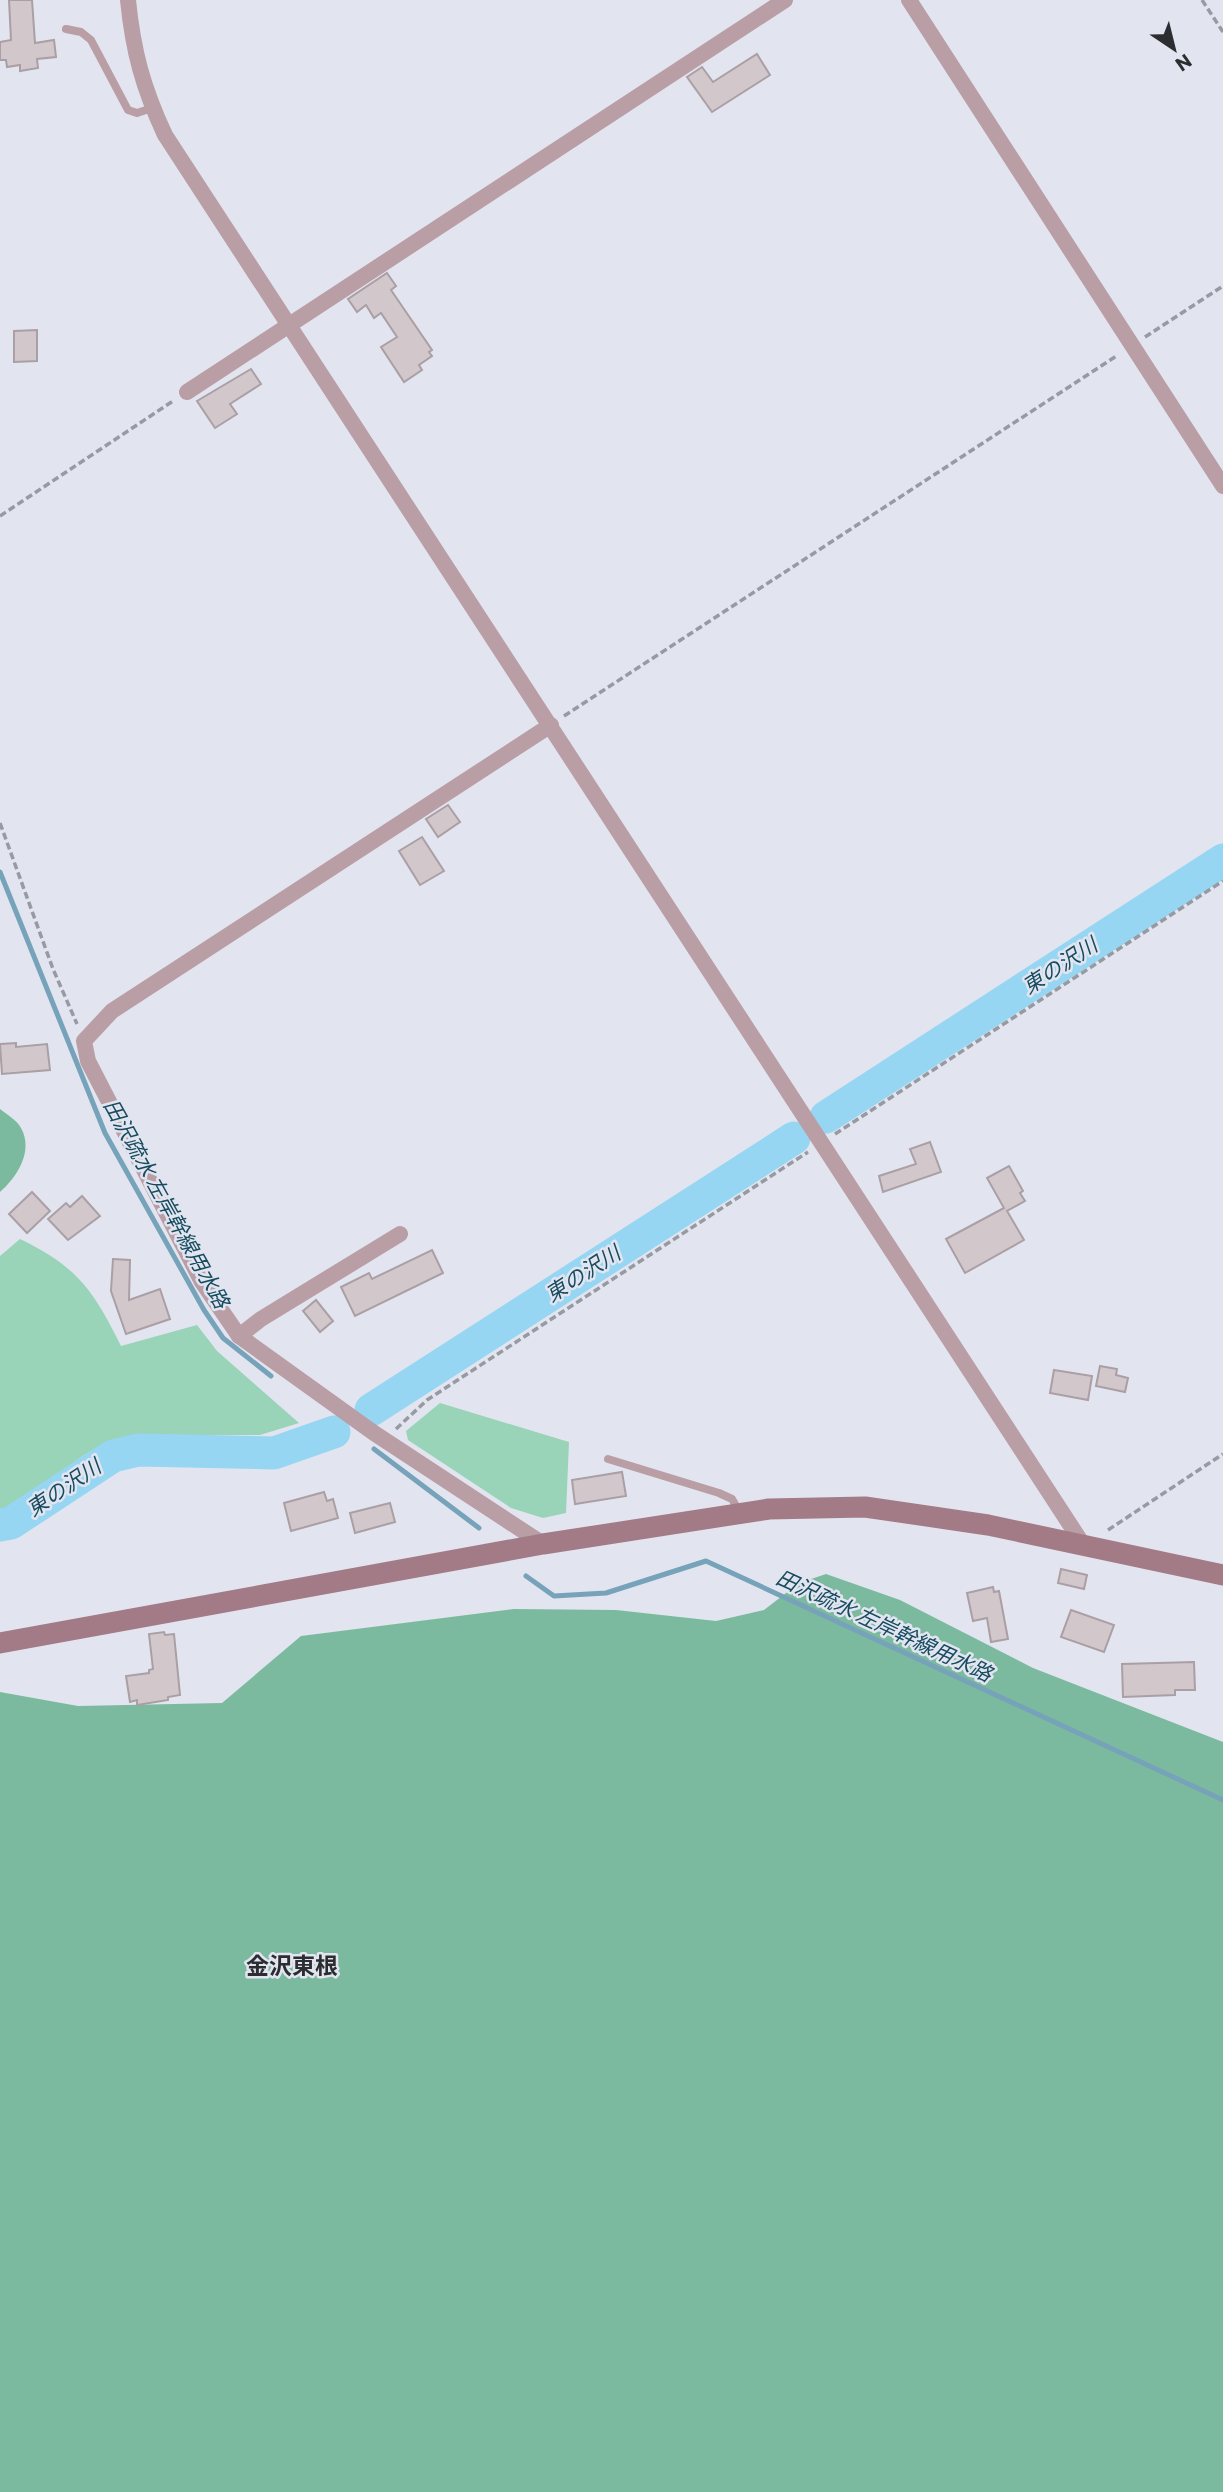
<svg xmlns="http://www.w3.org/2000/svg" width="1223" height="2492" viewBox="0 0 1223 2492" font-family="Commissioner,'Noto Sans JP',sans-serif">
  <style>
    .green { fill: #99d3b8 }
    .forest { fill: #7cba9f }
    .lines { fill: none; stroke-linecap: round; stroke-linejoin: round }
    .stream { stroke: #76a3b9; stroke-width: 5 }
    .river { stroke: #96d6f3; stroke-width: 33 }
    .building { fill: #d2c8cc; stroke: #aa9fa4; stroke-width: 2 }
    .path { stroke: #979aa1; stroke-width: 3.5; stroke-dasharray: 7 3.5; stroke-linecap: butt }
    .lane { stroke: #ba9ea5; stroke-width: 8 }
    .street { stroke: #ba9ea5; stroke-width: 16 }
    .secondary { stroke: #a37b86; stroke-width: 21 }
    .labels { text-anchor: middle; stroke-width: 5; stroke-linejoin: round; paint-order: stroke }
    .water-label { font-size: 21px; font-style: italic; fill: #174c60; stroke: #e2e5ef }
    .quarter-label { font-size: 23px; font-weight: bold; fill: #2c2d31; stroke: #e2e5ef }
  </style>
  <rect width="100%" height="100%" fill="#e2e5ef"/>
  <!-- green -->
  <g class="green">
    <path d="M20 1239C78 1267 93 1290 121 1346L197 1325 217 1351 299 1423 260 1435H142C126 1438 110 1441 95 1449 62 1466 37 1498 0 1510V1256Z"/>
    <polygon points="440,1403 569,1442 566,1513 543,1518 511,1508 408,1440 406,1431"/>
  </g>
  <!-- forest -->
  <g class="forest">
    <path d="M0 1109C6 1114 18 1121 21 1128 34 1151 17 1177 0 1192Z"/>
    <polygon points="826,1574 900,1600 1033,1668 1223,1742 1223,2492 0,2492 0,1692 78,1706 222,1703 301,1636 514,1609 616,1610 716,1621 764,1610 799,1583"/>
  </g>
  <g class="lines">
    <!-- stream -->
    <g class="stream">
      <polyline points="0,872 105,1133 204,1310 223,1338 271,1376"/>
      <polyline points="374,1449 479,1528"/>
      <polyline points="526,1576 554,1596 606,1593 706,1561 1223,1800"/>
    </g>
    <!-- river -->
    <g class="river">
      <polyline points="826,1117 1223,860"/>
      <polyline points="371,1410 794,1138"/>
      <polyline points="0,1525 11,1523 113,1456 138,1450 274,1453 334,1432"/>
    </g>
  </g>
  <!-- building -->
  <g class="building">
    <polygon points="9,0 32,0 35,43 54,40 56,57 37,59 38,68 20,71 20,65 7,67 6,60 0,60 0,42 11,40"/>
    <polygon points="757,54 770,75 712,112 687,77 702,67 713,82"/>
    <polygon points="387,273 396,286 391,290 432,350 429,352 432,356 419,365 422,370 404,382 381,347 397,337 381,313 374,318 366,305 357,312 348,299"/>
    <polygon points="37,330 37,361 14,362 14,331"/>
    <polygon points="251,369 261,384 230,404 237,414 215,428 197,401"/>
    <polygon points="448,805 460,822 438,837 426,819"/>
    <polygon points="422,837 444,871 420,885 399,851"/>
    <polygon points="16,1043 16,1047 47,1044 50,1070 2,1074 0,1044"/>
    <polygon points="930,1142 941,1172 883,1192 879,1176 916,1164 910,1149"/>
    <polygon points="1009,1166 1023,1191 1020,1193 1025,1201 1007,1211 1024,1240 965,1273 946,1239 1004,1208 987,1178"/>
    <polygon points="32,1192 50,1211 27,1233 9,1214"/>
    <polygon points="82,1196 100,1216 68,1240 48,1219 66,1203 70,1207"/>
    <polygon points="432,1250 443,1273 355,1316 341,1287 369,1273 372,1279"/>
    <polygon points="113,1259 130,1260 129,1300 160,1289 170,1319 126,1334 111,1291"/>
    <polygon points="316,1300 333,1321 320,1332 303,1311"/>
    <polygon points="1100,1366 1117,1369 1116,1375 1128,1378 1125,1392 1096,1386"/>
    <polygon points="1054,1370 1092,1376 1088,1400 1050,1393"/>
    <polygon points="622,1472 626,1496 575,1504 572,1480"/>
    <polygon points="324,1492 327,1501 333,1499 338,1518 291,1531 284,1503"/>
    <polygon points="390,1503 395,1522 355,1533 350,1513"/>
    <polygon points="1061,1569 1087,1575 1084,1589 1058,1583"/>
    <polygon points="993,1587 994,1592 999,1591 1008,1639 991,1642 987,1618 973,1621 967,1593"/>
    <polygon points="1071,1610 1114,1625 1104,1652 1061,1637"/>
    <polygon points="164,1632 165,1635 174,1634 180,1695 168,1697 168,1700 137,1705 137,1700 130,1702 126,1676 149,1673 149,1670 153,1669 149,1634"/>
    <polygon points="1194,1662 1195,1690 1175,1690 1175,1695 1123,1697 1122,1664"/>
  </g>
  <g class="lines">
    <!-- path -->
    <g class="path">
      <polyline points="1202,0 1223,32"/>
      <polyline points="1145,337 1223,286"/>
      <polyline points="0,516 173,401"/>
      <polyline points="564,716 1118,355"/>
      <polyline points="0,823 53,969 77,1024"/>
      <polyline points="835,1134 1223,881"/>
      <polyline points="396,1429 427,1400 808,1152"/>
      <polyline points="1108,1530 1223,1454"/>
    </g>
    <!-- lane -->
    <g class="lane">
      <polyline points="66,29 81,32 91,40 128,110 137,113 152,108"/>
      <polyline points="608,1459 719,1493 732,1499 739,1511"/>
    </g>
    <!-- street -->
    <g class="street">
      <path d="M128 0C133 51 143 88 165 135L1084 1546"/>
      <polyline points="909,0 1223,486"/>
      <polyline points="187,392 785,0"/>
      <polyline points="239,1336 261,1319 400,1234"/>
      <polyline points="543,1544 374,1433 239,1336 202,1282 88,1061 84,1041 112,1011 551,725"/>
    </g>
    <!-- secondary -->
    <polyline class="secondary" points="0,1643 543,1544 769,1509 865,1507 988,1525 1223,1575"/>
  </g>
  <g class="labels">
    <!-- water labels -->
    <g class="water-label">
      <text transform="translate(1060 966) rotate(-33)" y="7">東の沢川</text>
      <text transform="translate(166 1204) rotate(61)" y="7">田沢疏水 左岸幹線用水路</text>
      <text transform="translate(583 1274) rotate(-33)" y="7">東の沢川</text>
      <text transform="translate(64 1488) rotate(-34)" y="7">東の沢川</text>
      <text transform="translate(884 1626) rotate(25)" y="7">田沢疏水 左岸幹線用水路</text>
    </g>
    <!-- quarter labels -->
    <g class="quarter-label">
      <text x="292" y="1974">金沢東根</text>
    </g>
  </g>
  <!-- north arrow -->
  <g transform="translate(1174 49) rotate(145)" stroke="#e2e5ef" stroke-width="5" paint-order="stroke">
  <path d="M0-5L12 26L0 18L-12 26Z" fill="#2c2d31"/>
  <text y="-10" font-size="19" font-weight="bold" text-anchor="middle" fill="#2c2d31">N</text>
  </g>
</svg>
